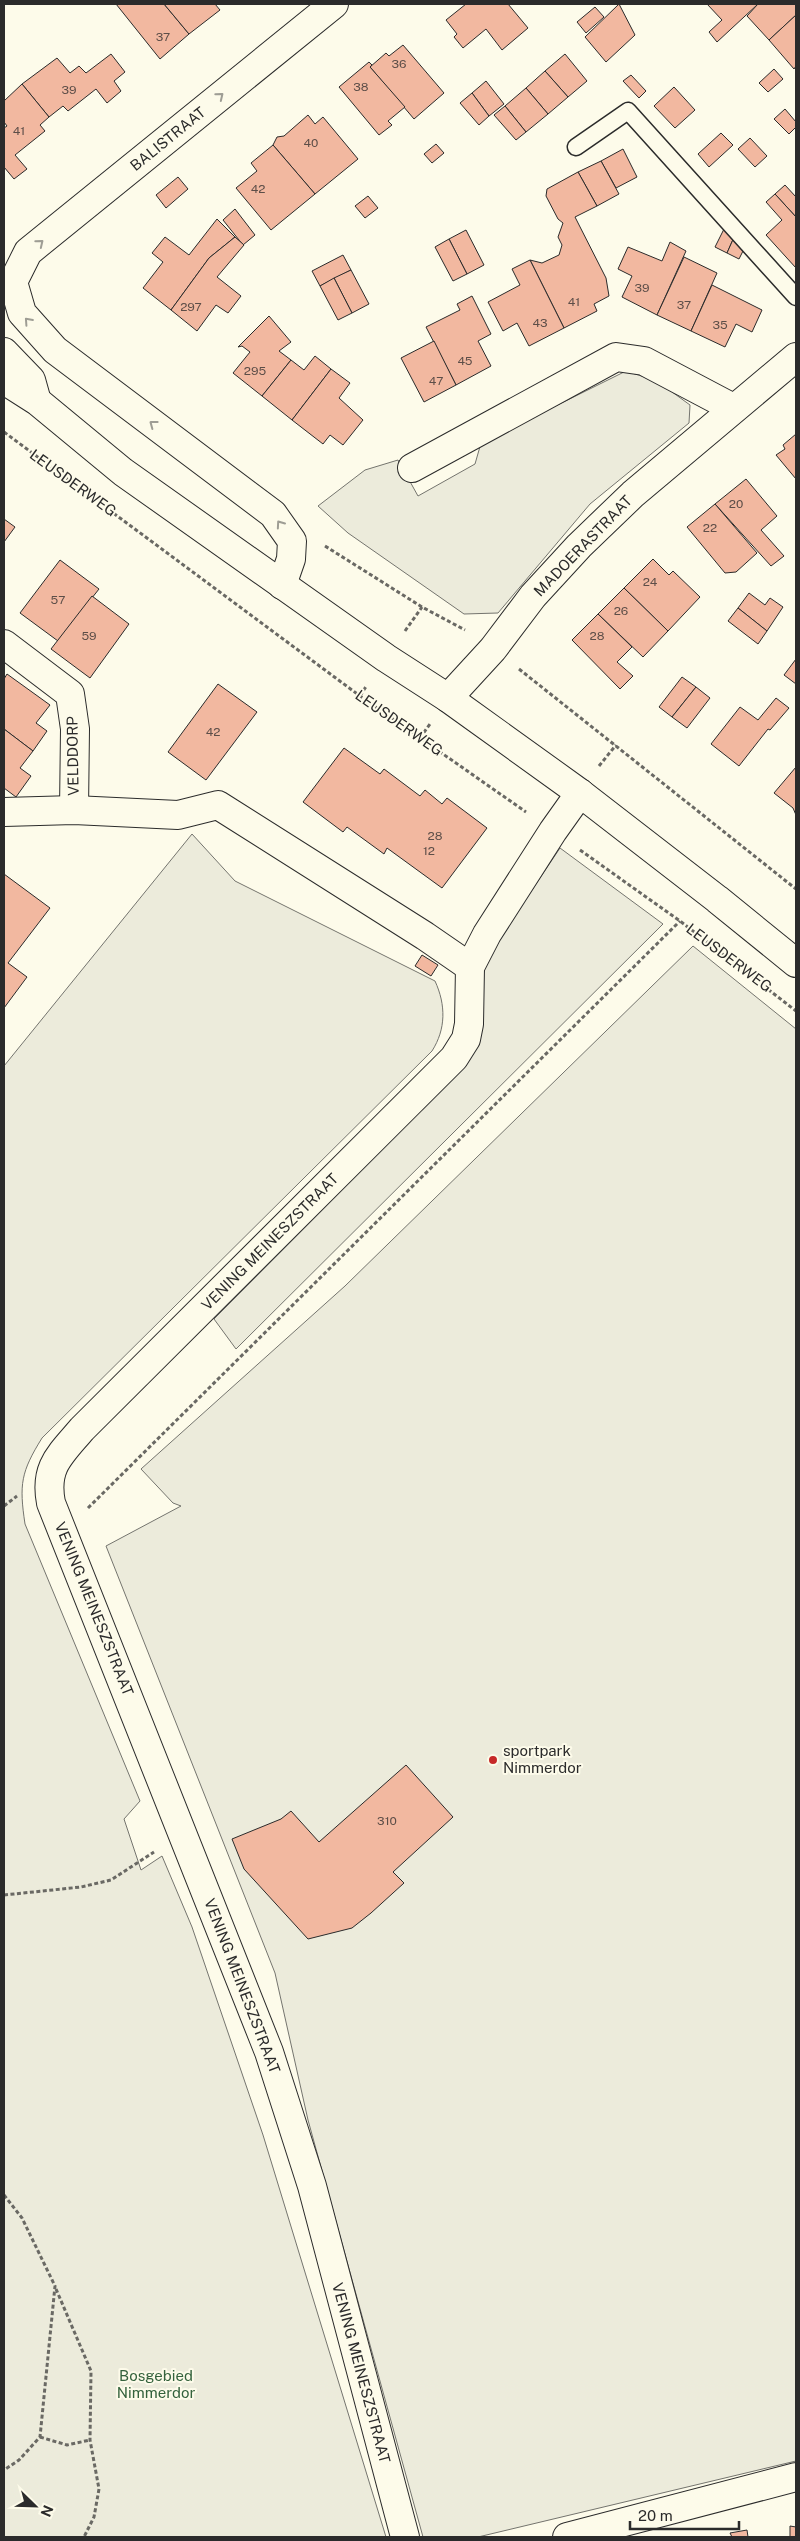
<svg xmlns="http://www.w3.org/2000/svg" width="800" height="2541" viewBox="0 0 800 2541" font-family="'Public Sans',sans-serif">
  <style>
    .green { fill: #ecebdb; stroke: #74746e }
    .building { fill: #f2b8a0; stroke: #2b2b2b }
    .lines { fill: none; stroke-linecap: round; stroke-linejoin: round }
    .service-casing { stroke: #2b2b2b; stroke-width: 19 }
    .minor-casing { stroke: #2b2b2b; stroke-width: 30 }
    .tertiary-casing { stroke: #2b2b2b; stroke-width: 30 }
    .path { stroke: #6a6964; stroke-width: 3; stroke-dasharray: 4 2.5; stroke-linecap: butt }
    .service { stroke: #fdfbea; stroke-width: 16 }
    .minor { stroke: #fdfbea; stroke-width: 28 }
    .tertiary { stroke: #fdfbea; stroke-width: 28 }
    .oneway { stroke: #9e9d94 }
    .poi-dot { fill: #c62828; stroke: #fdfbea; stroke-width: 2 }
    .labels { text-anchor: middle; stroke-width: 4; stroke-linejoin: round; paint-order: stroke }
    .number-label { font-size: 12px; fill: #5d4e48 }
    .street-label { font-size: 15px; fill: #2b2b2b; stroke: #fdfbea }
    .poi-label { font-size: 15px; fill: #2b2b2b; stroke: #fdfbea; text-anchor: start }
    .park-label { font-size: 15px; fill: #34623c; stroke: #fdfbea }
  </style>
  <rect width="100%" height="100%" fill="#fdfbea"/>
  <!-- green -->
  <g class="green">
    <polygon points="626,371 657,381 690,405 689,423 590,504 498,613 464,614 348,533 318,506 365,470 398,460 418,496 475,464 481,443"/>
    <path d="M192 834 235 881 435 981C446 1005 446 1029 432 1051L42 1438C21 1472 19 1484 25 1524L140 1801 124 1819 141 1870 162 1856 192 1927 263 2135 386 2537H4V1066Z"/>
    <polygon points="560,848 663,924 236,1349 214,1319 459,1072 470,1055 483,963"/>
    <polygon points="693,946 796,1029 796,2461 478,2537 423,2537 308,2120 275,1973 106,1546 181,1506 173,1503 141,1469 345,1286"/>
  </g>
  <!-- building -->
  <g class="building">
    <polygon points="116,4 164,4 189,34 160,59"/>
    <polygon points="164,4 215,4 220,10 189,34"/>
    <polygon points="466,4 508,4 528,28 502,50 486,29 463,48 454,37 457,34 446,20"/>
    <polygon points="619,4 635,35 606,62 585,37"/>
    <polygon points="707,4 758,4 717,42 709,32 722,20"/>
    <polygon points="758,4 796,4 796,15 769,40 747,16"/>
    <polygon points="595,7 604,17 586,33 577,22"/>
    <polygon points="796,15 796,66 794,69 769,40"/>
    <polygon points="403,45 444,93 414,119 370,67 386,53 389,56"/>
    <polygon points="111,54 125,72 114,81 121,91 107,103 96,89 68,111 63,106 49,117 22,84 57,58 70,73 79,66 86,73"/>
    <polygon points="565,54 587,81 568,97 545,71"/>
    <polygon points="369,62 372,65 370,67 405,107 388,121 392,125 379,135 339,87"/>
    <polygon points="774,69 783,79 768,92 759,83"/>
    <polygon points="545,71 568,97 548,114 526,88"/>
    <polygon points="631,75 646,91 639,98 623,81"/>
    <polygon points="486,81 504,104 489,116 472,93"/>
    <polygon points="22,84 49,117 40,125 45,131 15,155 27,169 14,179 4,167 4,128 7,126 4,122 4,101"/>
    <polygon points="674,87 695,110 675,128 654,106"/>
    <polygon points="526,88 548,114 526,132 505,106"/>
    <polygon points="472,93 489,116 479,125 460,103"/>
    <polygon points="505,106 526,132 516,140 494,115"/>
    <polygon points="785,109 796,122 796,127 789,134 774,119"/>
    <polygon points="308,115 315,124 323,117 358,159 315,194 273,145 277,137 284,136"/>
    <polygon points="721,133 733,145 709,167 698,154"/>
    <polygon points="750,138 767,156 755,167 738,149"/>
    <polygon points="436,144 444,153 432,163 424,154"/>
    <polygon points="273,145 315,194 271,230 236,188 257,171 251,163"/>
    <polygon points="623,149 637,177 616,188 601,161"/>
    <polygon points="601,161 619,194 597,206 578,172"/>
    <polygon points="578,172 597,206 575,217 606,278 609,296 594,304 597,311 564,328 530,260 542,263 559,255 562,245 558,237 563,223 558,219 546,196 547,189"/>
    <polygon points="178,177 188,189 166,208 156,195"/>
    <polygon points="785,185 796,197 796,217 775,194"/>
    <polygon points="775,194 796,217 796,268 766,235 782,220 766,202"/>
    <polygon points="368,196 378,208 365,218 355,206"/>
    <polygon points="235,209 255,235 243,245 223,220"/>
    <polygon points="217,219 235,237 209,258 171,310 143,288 163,262 152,253 165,237 189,255"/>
    <polygon points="725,227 735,235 727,253 715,247"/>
    <polygon points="466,230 484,265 467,274 449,239"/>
    <polygon points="735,235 745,247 739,259 727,253"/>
    <polygon points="235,237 244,245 217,277 241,296 228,313 216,305 197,331 171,310 209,258"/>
    <polygon points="449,239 467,274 453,281 435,247"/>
    <polygon points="670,242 686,251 657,315 622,297 632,276 618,269 628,247 662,261"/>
    <polygon points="343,255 351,270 320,286 312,271"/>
    <polygon points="684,257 717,273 691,331 657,315"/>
    <polygon points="530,260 564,328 529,346 517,323 503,331 488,302 520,285 512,269"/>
    <polygon points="351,270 369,304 352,313 334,278"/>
    <polygon points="334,278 352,313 338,320 320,286"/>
    <polygon points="712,285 762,310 752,332 736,324 725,347 691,331"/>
    <polygon points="472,296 491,334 478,341 491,366 456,385 426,327 460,310 457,304"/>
    <polygon points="269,316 291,342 279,351 291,360 262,396 233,373 250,352 242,346 238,347"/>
    <polygon points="434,341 456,385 424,402 401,358"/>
    <polygon points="315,356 331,369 292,420 262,396 291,360 304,370"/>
    <polygon points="331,369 350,383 339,398 363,420 343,445 330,435 323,444 292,420"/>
    <polygon points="796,434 796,479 776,455 785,449 783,445"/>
    <polygon points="746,479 777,516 761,530 784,556 771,566 715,504"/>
    <polygon points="715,504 757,553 736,572 725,573 687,527"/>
    <polygon points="4,519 15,527 4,542"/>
    <polygon points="653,559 669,575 673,571 700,597 668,631 624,588"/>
    <polygon points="60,560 99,589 58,641 20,613"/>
    <polygon points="624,588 668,631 643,657 598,614"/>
    <polygon points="749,593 765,605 770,598 783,607 767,631 738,608"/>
    <polygon points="92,596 129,624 90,678 51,649"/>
    <polygon points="738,608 767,631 758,644 728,621"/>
    <polygon points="598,614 632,647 617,662 633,676 620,689 572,640"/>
    <polygon points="796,659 796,684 784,675"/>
    <polygon points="7,674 50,705 36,723 47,731 33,751 4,729 4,679"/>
    <polygon points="682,677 696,687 672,717 659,707"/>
    <polygon points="218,684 257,712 206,780 168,752"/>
    <polygon points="696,687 710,698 687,728 672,717"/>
    <polygon points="776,698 789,708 770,730 768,729 739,766 711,744 740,707 758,720"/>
    <polygon points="4,729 33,751 20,768 31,776 16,797 4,788"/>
    <polygon points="344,748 380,774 384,769 420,796 425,790 442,804 447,798 487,828 442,888 387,848 384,854 347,827 343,832 303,802"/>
    <polygon points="796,767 796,815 793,808 774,793"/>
    <polygon points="4,874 50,908 8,963 27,977 4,1008"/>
    <polygon points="422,955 438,965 431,976 415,966"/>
    <polygon points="406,1765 453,1817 393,1872 404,1883 371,1913 352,1928 308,1939 244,1869 232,1839 281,1819 291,1811 319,1842"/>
    <polygon points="790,2526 796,2527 796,2537 790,2537"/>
    <polygon points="747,2530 748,2537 732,2537 730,2533"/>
  </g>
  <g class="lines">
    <!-- service casing -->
    <g class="service-casing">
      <polyline id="service" points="576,147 628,111 796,297"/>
    </g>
    <!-- minor casing -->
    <g class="minor-casing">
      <g id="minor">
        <polyline points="412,468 616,357 644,361 733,408"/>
        <polyline points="282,585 291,559 292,541 273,514 55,350 22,313 13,282 28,252 334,4"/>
        <polyline points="4,644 70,694 75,729 74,810"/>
        <polyline points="448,698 493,649 533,596 579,546 633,494 796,357"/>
        <polyline points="4,812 74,810 178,815 218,805 425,936 470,967"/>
        <path d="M405 2537 312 2186 269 2052 51 1503C44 1467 60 1455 82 1429L454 1058 466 1039 469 1024 470 967 487 934 553 831 580 793"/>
        <polyline points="567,2537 796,2477"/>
      </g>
    </g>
    <!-- tertiary casing -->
    <g class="tertiary-casing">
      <g id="tertiary">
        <polyline points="4,352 31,380 36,398"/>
        <polyline points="4,380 37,401 123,472 386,658 448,698 580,793 717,899 796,963"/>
      </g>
    </g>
    <!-- path -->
    <g class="path">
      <polyline points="4,432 360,696 526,812"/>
      <polyline points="325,546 422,607 465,630"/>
      <polyline points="405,631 422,607"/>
      <polyline points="519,669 796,889"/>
      <polyline points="360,696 367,685"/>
      <polyline points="420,738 430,724"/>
      <polyline points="599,766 616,745"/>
      <polyline points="580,850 680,921 796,1011"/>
      <polyline points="4,1506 17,1496"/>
      <polyline points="88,1508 680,921"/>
      <polyline points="4,1895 81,1887 111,1880 154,1852"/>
      <polyline points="4,2195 22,2218 55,2286 40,2437 19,2460 4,2470"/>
      <polyline points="56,2289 91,2371 90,2440 99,2489 94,2517 84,2537"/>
      <polyline points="40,2437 67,2445 90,2440"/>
    </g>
    <!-- service -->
    <use href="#service" class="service"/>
    <!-- minor -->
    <use href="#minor" class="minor"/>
    <!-- tertiary -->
    <use href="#tertiary" class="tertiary"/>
  </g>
  <!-- one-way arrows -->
  <defs><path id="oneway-chevron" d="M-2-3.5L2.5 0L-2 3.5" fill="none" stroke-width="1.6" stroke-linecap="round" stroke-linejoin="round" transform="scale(1.25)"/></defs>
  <g class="oneway">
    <use href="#oneway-chevron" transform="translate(220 96) rotate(-39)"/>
    <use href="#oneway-chevron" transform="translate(40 243) rotate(-39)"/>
    <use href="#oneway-chevron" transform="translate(28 321) rotate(-132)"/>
    <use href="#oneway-chevron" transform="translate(153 424) rotate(-143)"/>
    <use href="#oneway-chevron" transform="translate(280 524) rotate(-125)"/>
  </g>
  <!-- markers -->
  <circle class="poi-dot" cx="493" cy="1760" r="5"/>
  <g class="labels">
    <!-- number labels -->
    <g class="number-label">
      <text x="163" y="41">37</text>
      <text x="399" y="68">36</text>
      <text x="361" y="91">38</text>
      <text x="69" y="94">39</text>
      <text x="19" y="135">41</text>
      <text x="311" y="147">40</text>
      <text x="258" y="193">42</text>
      <text x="642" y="292">39</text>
      <text x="574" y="306">41</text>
      <text x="684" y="309">37</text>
      <text x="191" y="311">297</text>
      <text x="540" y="327">43</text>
      <text x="720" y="329">35</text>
      <text x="465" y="365">45</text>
      <text x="255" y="375">295</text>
      <text x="436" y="385">47</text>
      <text x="736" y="508">20</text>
      <text x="710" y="532">22</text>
      <text x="650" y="586">24</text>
      <text x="58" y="604">57</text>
      <text x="621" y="615">26</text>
      <text x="89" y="640">59</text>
      <text x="597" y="640">28</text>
      <text x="213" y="736">42</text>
      <text x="435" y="840">28</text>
      <text x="429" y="855">12</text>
      <text x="387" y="1825">310</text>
    </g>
    <!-- street labels -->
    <g class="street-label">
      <text transform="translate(168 139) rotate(-39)" y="5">BALISTRAAT</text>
      <text transform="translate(73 483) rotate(36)" y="5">LEUSDERWEG</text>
      <text transform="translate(583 546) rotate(-46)" y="5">MADOERASTRAAT</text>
      <text transform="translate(399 723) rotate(35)" y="5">LEUSDERWEG</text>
      <text transform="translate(73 756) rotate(-91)" y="5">VELDDORP</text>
      <text transform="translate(729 958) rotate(37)" y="5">LEUSDERWEG</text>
      <text transform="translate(270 1242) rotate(-45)" y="5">VENING MEINESZSTRAAT</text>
      <text transform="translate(94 1609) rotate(68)" y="5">VENING MEINESZSTRAAT</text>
      <text transform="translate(242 1986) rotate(69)" y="5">VENING MEINESZSTRAAT</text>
      <text transform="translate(361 2373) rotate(75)" y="5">VENING MEINESZSTRAAT</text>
    </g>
    <!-- poi labels -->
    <g class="poi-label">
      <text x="503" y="1756">sportpark<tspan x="503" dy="17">Nimmerdor</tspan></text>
    </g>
    <!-- park labels -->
    <g class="park-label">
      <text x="156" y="2381">Bosgebied<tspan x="156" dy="17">Nimmerdor</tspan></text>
    </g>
  </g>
  <!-- border -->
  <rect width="800" height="2541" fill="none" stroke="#2b2b2b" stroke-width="10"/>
  <!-- north arrow -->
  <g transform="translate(35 2506) rotate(113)" stroke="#fdfbea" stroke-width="4" paint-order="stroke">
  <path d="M0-4L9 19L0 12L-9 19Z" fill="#2b2b2b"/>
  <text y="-8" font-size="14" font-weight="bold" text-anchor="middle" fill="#2b2b2b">N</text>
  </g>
  <!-- scale -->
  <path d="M630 2521v8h109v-8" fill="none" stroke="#2b2b2b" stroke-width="2.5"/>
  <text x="638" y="2521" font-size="15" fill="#2b2b2b" stroke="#fdfbea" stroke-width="4" paint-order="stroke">20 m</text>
</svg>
